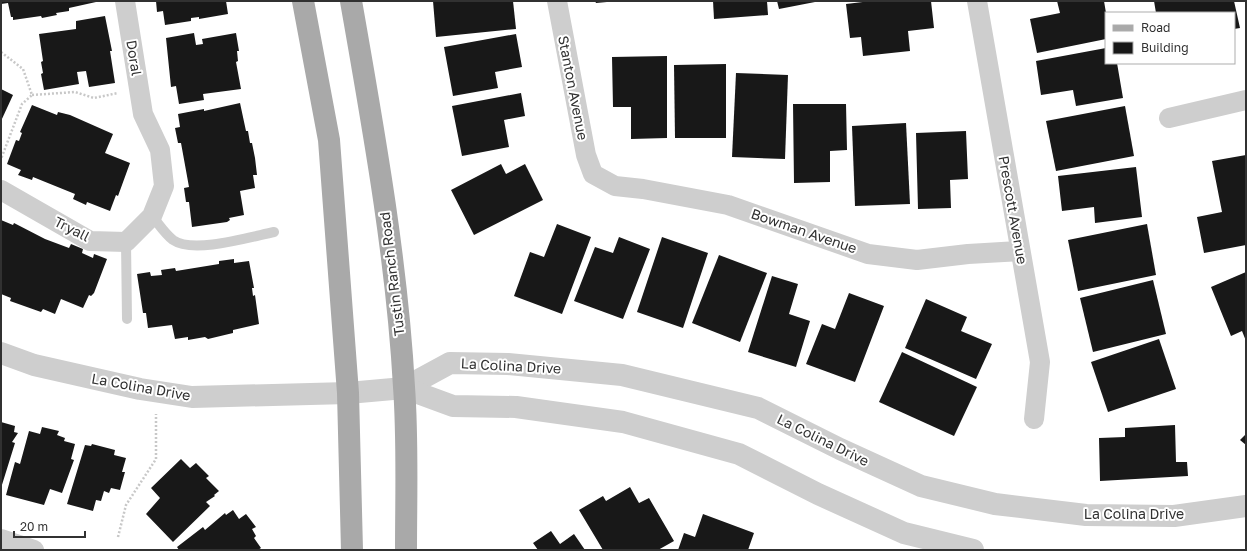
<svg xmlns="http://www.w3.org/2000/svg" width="1247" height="551" viewBox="0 0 1247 551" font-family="'Golos Text',sans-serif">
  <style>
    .building { fill: #181818 }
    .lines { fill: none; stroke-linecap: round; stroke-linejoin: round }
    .path { stroke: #c8c8c8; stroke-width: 2.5; stroke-dasharray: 2 2; stroke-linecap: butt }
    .service { stroke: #cecece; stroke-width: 10 }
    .minor { stroke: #cecece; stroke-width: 20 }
    .tertiary { stroke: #cecece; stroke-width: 22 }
    .primary { stroke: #a9a9a9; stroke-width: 22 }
    .labels { text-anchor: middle; stroke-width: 4; stroke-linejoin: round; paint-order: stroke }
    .street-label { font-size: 14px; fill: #313131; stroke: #fff }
  </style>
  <rect width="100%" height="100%" fill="#fff"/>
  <!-- building -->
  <g class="building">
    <polygon points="1,1 96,1 96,2 69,8 69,11 56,13 57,15 42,18 41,16 13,20 13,17 11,17 8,3 1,4"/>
    <polygon points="156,1 226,1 228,14 199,19 199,17 191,18 191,21 165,25 163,11 157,12"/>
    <polygon points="433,1 513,1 516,29 436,37"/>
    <polygon points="595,1 607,1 607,2 596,3"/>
    <polygon points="713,1 767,1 768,15 714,19"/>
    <polygon points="777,1 814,1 815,2 779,9"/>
    <polygon points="871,1 931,1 934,28 908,31 910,51 863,56 861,37 850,38 846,4"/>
    <polygon points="1057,1 1104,1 1106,13 1106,39 1037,53 1030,19 1060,13"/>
    <polygon points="1154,1 1234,1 1240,28 1234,29 1234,13 1156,13"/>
    <polygon points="105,16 112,51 110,51 115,83 89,87 86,71 77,72 79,84 44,90 41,74 43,73 41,62 43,61 39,34 76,29 76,21"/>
    <polygon points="194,33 196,45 203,44 202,39 236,33 239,51 237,51 238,61 236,62 241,89 203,94 204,100 179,104 176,86 171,87 166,38"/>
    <polygon points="516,34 522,67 495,72 498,88 453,96 444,47"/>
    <polygon points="1106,48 1106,63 1117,63 1123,98 1076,106 1073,90 1041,95 1036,61"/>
    <polygon points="667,56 667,138 631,139 631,107 613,107 612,57"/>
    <polygon points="726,64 726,138 675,138 674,65"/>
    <polygon points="736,73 788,75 785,159 732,157"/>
    <polygon points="1,89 13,95 1,121"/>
    <polygon points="521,93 525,116 504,120 509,147 462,156 452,106"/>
    <polygon points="240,103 246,131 248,131 250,143 252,143 255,158 257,175 253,175 255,188 240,191 244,215 229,218 230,220 227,222 192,227 189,202 186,202 184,188 189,187 181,143 178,143 175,128 180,127 178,114 204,109 204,111"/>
    <polygon points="793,104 846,104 847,150 830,151 830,182 794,183"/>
    <polygon points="32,105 57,115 58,112 70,115 113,134 105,153 130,163 118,196 116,195 110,211 87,202 86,205 73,199 75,194 33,177 32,180 18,175 21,170 7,164 16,140 19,141 22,133 20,132"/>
    <polygon points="1125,106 1134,156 1056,171 1046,121"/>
    <polygon points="906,123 910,204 855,206 852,126"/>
    <polygon points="966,131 968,179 950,180 951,208 918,209 916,133"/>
    <polygon points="1246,155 1246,245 1204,253 1197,217 1222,212 1212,161"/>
    <polygon points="501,164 506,174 525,164 543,200 474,235 451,190"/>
    <polygon points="1136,167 1142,217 1095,223 1094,207 1062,211 1058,176"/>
    <polygon points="1,220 13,225 14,223 45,239 69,248 71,244 83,249 82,253 93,258 94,254 107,259 94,293 91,296 89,295 83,308 61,299 55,314 43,309 41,312 10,301 11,298 1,294"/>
    <polygon points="557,224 591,237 562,314 514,296 530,252 544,257"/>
    <polygon points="1147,224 1156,275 1078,291 1068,240"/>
    <polygon points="619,237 650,249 623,319 574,301 595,247 613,253"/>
    <polygon points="662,237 708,253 683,328 637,312"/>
    <polygon points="719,255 767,273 740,342 692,323"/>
    <polygon points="234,259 234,263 249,261 254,288 252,288 253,296 255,295 259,324 233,330 233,333 208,339 205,337 188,340 188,337 175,339 172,325 148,328 146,313 143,313 137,274 150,272 151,276 162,275 161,270 175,268 176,271 219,264 219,261"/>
    <polygon points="1246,272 1246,341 1242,331 1231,336 1211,287"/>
    <polygon points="772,276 798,284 789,314 810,321 796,367 748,352"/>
    <polygon points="1153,280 1166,334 1093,352 1080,298"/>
    <polygon points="849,293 884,306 855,382 806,364 822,324 835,329"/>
    <polygon points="926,299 967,317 961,331 992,344 976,379 905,348"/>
    <polygon points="1159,339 1176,389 1108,412 1091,362"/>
    <polygon points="902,352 977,387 954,436 879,402"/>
    <polygon points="1,422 15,426 14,432 18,433 12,442 15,443 1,488"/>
    <polygon points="1175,425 1176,462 1187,462 1188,476 1100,481 1099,438 1125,437 1125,428"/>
    <polygon points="42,427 59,431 57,435 65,438 64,441 75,444 71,459 74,460 62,493 50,489 44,505 6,495 15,462 20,464 29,431 40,434"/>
    <polygon points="1246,434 1246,445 1240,440"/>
    <polygon points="92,444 115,450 114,455 126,458 122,472 125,472 120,490 111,488 109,493 104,491 101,501 96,500 93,511 67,504 85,445 91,446"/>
    <polygon points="181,459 190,468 196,463 209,476 206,478 219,491 214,495 215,496 206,502 210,506 173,542 146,514 160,498 151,488"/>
    <polygon points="630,487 639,503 649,498 674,541 658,550 603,550 579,510 603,496 606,501"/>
    <polygon points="233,510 239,519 246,514 256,527 252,529 256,536 254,538 261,548 258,550 179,550 177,547 203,527 205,530 225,513 226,515"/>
    <polygon points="703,514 754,533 748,550 678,550 684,533 695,537"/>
    <polygon points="551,531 560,544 574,534 585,550 538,550 533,543"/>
  </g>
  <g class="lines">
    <!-- path -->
    <g class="path">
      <polyline points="1,52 23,69 32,95 22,104 1,159"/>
      <polyline points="32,95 75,92 94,98 118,93"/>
      <polyline points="118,537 126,505 156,459 156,414"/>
    </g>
    <!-- service -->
    <g class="service">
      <path d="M152 216C158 223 165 234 173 240 193 254 250 237 274 232"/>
      <polyline points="126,242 127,319"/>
    </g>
    <!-- minor -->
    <g class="minor">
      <polyline points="557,1 586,155 593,174 615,186 643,189 728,205 868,254 917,260 968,254 1020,251"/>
      <polyline points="977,1 1040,362 1034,419"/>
      <polyline points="1169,118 1246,100"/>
      <polyline points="1,190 90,241 126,242 152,216 164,186 160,150 143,114 125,1"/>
      <polyline points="1,539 34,550"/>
    </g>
    <!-- tertiary -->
    <g class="tertiary">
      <polyline points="1,353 34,365 140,389 192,397 348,393 404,388 450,363 508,364 622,375 758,408 840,449 921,486 995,504 1086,515 1174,516 1246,506"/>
      <polyline points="404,388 453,406 516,407 623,422 739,454 818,494 904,533 973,550"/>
    </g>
    <!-- primary -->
    <g class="primary">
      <polyline points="303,1 329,140 348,393 352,550"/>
      <path d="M351 1C373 127 397 259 404 387 408 441 406 496 406 550"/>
    </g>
  </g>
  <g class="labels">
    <!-- street labels -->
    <g class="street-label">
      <text transform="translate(134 58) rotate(81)" y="5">Doral</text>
      <text transform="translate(573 88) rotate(79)" y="5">Stanton Avenue</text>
      <text transform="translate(1013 210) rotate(80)" y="5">Prescott Avenue</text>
      <text transform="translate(72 229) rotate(27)" y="5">Tryall</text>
      <text transform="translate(804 231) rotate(19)" y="5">Bowman Avenue</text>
      <text transform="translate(392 274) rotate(-97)" y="5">Tustin Ranch Road</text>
      <text transform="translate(511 366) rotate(3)" y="5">La Colina Drive</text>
      <text transform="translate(141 387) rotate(10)" y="5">La Colina Drive</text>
      <text transform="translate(823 440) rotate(26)" y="5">La Colina Drive</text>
      <text x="1134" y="519">La Colina Drive</text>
    </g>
  </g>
  <!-- border -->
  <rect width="1247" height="551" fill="none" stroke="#313131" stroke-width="4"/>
  <!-- legend -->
  <rect x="1105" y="12" width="130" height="52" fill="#ffffff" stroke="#adadad"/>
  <rect x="1113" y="25" width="20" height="6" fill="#a9a9a9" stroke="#adadad"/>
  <text x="1141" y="32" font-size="12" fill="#313131">Road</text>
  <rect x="1113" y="42" width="20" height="12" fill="#181818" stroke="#adadad"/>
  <text x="1141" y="52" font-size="12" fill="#313131">Building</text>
  <!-- scale -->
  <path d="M14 531v6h71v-6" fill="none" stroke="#313131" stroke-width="2"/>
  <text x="20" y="531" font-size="12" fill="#313131" stroke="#ffffff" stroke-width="3" paint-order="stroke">20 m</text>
</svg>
